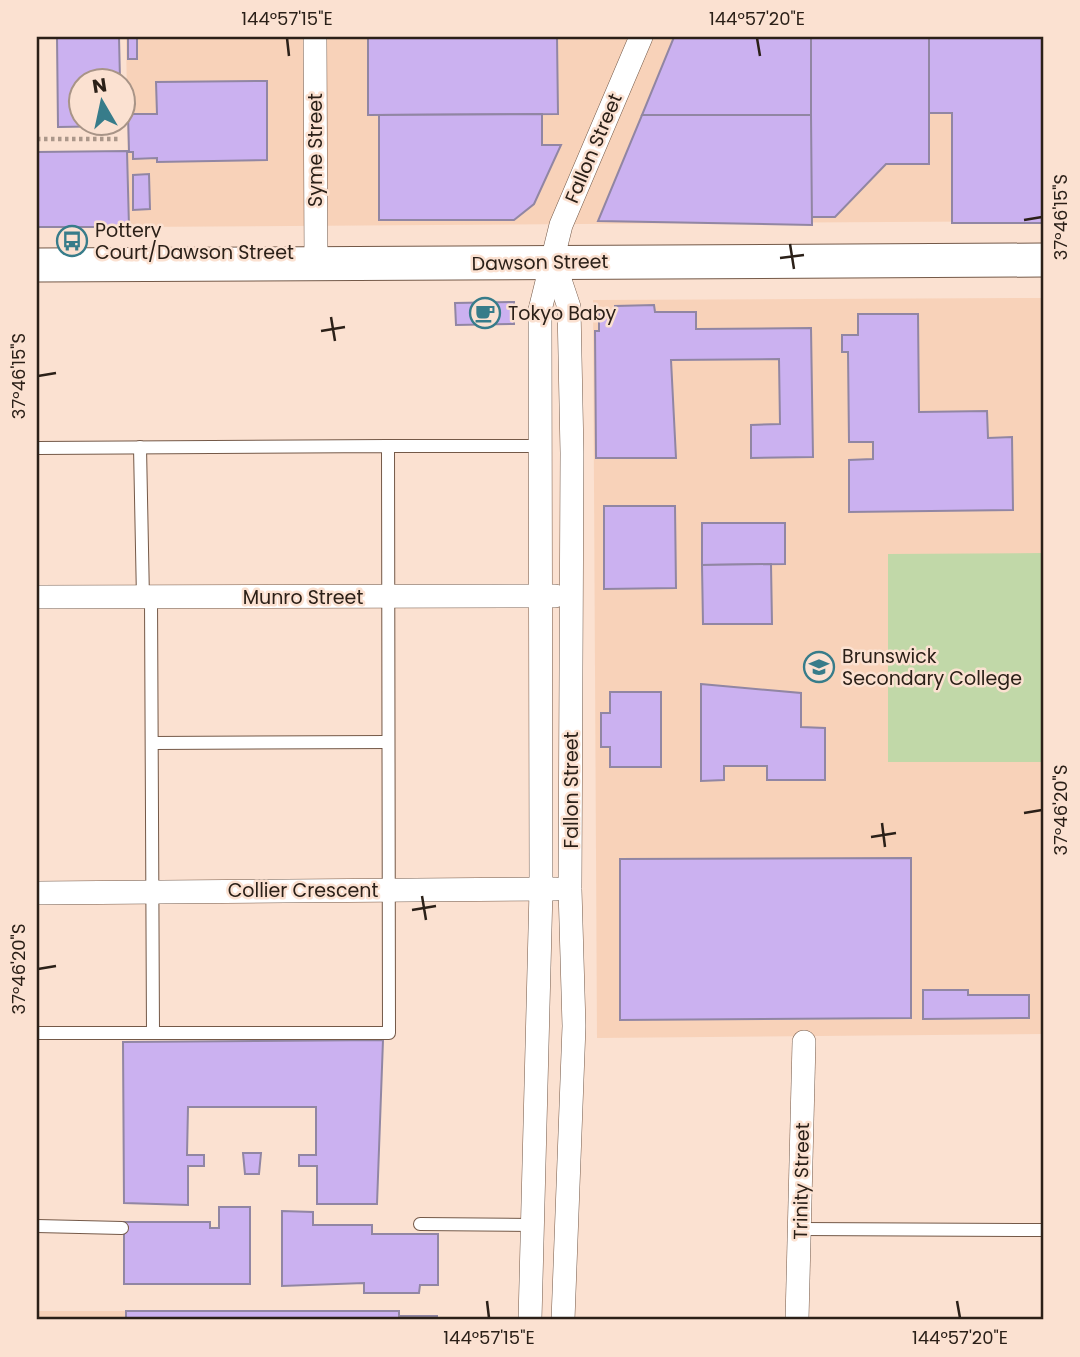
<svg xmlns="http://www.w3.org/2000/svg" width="1080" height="1357" viewBox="0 0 1080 1357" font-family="Poppins,sans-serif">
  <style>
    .built { fill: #f8d2b9 }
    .green { fill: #c1d8a8 }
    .building { fill: #cbb1f0; stroke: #9186a3; stroke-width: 2 }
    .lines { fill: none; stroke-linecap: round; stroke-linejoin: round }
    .lane-casing { stroke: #745948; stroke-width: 14 }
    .street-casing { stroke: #745948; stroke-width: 24 }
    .secondary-casing { stroke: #745948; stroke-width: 35 }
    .path { stroke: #ab978a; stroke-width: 4.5; stroke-dasharray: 3.5 3.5; stroke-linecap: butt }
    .lane { stroke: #fff; stroke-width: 12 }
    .street { stroke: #fff; stroke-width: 23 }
    .secondary { stroke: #fff; stroke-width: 33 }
    .ticks { fill: none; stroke: #2b2018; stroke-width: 2.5 }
    .labels { text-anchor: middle; stroke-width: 5; stroke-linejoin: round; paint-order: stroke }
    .street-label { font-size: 19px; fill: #2b2018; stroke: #fbe1d1 }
    .poi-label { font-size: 19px; fill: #2b2018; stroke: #fbe1d1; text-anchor: start }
    .neatline { fill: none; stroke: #2b2018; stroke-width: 2.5 }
    .ticks-label { font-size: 18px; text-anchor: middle; fill: #2b2018 }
  </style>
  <rect width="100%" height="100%" fill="#fbe1d1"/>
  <!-- built -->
  <g class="built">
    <polygon points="126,37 1043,37 1043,221 129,227"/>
    <polygon points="1043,298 1043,1034 597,1038 593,300"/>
    <rect x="37" y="1311" width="89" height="9"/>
  </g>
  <!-- green -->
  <polygon class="green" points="1043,553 1043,762 888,762 888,554"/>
  <!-- building -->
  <g class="building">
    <polygon points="57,37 119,37 120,80 80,80 80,122 120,122 120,126 58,127"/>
    <rect x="128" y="37" width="9" height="22"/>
    <polygon points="368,37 557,37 558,114 368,115"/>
    <polygon points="674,37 811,37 811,115 642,115"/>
    <polygon points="811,37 929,37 929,164 886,164 835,217 811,217"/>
    <polygon points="929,37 1043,37 1043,223 952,223 952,113 929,113"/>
    <polygon points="267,81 267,160 157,162 157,158 133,159 133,152 129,152 128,114 157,114 156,82"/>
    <polygon points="542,114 542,145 561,145 534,204 514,220 379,220 379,115"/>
    <polygon points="642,115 811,115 812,225 598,221"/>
    <polygon points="127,151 129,227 37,227 37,152"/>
    <polygon points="149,174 150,209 133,210 133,175"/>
    <polygon points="514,302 514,324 456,325 455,303"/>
    <polygon points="654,305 655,312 696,312 696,329 811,328 813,457 751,458 751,425 780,424 779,359 671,360 676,458 596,458 595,331 599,331 599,313 615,312 615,306"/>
    <polygon points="858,314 918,314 919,412 987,411 988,438 1012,437 1013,510 849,512 849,460 873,459 873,442 849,442 848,352 842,352 842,335 858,335"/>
    <polygon points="604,506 675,506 676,588 604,589"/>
    <polygon points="702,523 785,523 785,564 702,565"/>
    <polygon points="771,564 772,624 703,624 702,565"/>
    <polygon points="701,684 801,693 801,727 825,728 825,780 767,780 767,766 724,766 724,780 701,781"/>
    <polygon points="610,692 661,692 661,767 610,767 610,747 601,747 601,713 610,713"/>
    <polygon points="911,858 911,1018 620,1020 620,859"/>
    <polygon points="923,990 968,990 968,995 1029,995 1029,1018 923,1019"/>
    <polygon points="383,1040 377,1204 317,1204 317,1166 299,1166 299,1155 316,1155 316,1107 188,1107 187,1155 204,1155 204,1166 188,1166 188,1205 124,1203 123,1042"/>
    <polygon points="243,1153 261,1153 259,1174 245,1174"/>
    <polygon points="219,1207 250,1207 250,1284 124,1284 124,1222 210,1222 210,1228 219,1228"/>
    <polygon points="282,1211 313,1212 313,1225 372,1225 372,1234 438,1234 438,1285 420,1285 419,1293 364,1293 364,1283 282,1286"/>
    <polygon points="126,1311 399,1311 399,1316 437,1316 437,1320 126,1320"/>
  </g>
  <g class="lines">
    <!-- lane casing -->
    <g class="lane-casing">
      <g id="lane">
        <polyline points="388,446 540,446"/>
        <polyline points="140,447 143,599"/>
        <polyline points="37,448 388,446 389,1033 37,1033"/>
        <polyline points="151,599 153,1032"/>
        <polyline points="152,743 388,742"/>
        <polyline points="420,1224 533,1225"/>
        <polyline points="37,1226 122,1228"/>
        <polyline points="800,1229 1043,1230"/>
      </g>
    </g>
    <!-- street casing -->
    <g class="street-casing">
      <g id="street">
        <polyline points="315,37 316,264"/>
        <polyline points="554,262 569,307 572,453 570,889 574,1026 563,1320"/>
        <polyline points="37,597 555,596"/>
        <polyline points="37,893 556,889"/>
        <polyline points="530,1320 541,890 540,310 561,225 641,37"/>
        <polyline points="797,1320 804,1042"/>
      </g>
    </g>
    <!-- secondary casing -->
    <g class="secondary-casing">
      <polyline id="secondary" points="37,265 1043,260"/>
    </g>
    <!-- path -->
    <polyline class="path" points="37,139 118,139"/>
    <!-- lane -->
    <use href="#lane" class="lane"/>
    <!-- street -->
    <use href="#street" class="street"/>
    <!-- secondary -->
    <use href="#secondary" class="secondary"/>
  </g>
  <!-- ticks -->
  <path class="ticks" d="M287 38 289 56M757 38 760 56M1024 220 1042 217M790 244 794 269M780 258 804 255M331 317 335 341M321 331 345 327M38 376 56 373M1024 813 1042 810M882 823 885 847M871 837 896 833M422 896 426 920M412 910 436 906M38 969 56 966M487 1301 489 1318M957 1301 960 1318"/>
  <!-- icons -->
  <defs>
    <g id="bus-ring" transform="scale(1.575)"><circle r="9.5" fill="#fbe1d1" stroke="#377c8a" stroke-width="1.5"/><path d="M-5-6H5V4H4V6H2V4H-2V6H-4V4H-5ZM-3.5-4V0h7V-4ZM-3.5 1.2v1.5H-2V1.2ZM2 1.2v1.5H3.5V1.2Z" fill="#377c8a"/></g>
    <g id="cafe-ring" transform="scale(1.575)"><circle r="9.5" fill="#fbe1d1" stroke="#377c8a" stroke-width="1.5"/><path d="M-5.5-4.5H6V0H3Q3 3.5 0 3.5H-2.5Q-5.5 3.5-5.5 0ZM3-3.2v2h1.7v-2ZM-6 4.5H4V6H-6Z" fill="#377c8a"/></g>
    <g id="school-ring" transform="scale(1.575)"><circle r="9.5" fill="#fbe1d1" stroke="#377c8a" stroke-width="1.5"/><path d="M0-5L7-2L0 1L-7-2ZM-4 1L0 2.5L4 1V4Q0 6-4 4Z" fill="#377c8a"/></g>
  </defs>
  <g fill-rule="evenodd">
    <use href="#bus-ring" x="72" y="241"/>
    <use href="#cafe-ring" x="485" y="313"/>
    <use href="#school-ring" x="819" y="667"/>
  </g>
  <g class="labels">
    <!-- street labels -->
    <g class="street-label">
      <text transform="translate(593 148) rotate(-67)" y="7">Fallon Street</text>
      <text transform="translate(315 150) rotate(-90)" y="7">Syme Street</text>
      <text transform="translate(540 262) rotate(-1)" y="7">Dawson Street</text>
      <text x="303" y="604">Munro Street</text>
      <text transform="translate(571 790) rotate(-90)" y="7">Fallon Street</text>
      <text x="303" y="897">Collier Crescent</text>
      <text transform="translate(801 1181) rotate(-89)" y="7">Trinity Street</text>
    </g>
    <!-- poi labels -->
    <g class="poi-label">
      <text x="95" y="237">Pottery<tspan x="95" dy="22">Court/Dawson Street</tspan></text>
      <text x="508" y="320">Tokyo Baby</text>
      <text x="842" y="663">Brunswick<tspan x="842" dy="22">Secondary College</tspan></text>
    </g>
  </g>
  <!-- border -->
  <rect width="1080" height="1357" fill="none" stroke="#fbe1d1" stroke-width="77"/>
  <!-- north arrow -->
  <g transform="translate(102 102) rotate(351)"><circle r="33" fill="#fbe1d1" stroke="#a89487" stroke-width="2"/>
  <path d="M0-5L12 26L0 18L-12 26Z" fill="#377c8a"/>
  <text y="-10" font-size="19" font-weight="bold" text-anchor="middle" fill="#2b2018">N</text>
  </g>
  <rect x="38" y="38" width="1004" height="1280" class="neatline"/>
  <g class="ticks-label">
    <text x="287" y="25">144°57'15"E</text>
    <text x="757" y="25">144°57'20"E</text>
    <text transform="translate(1061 217) rotate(-90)" y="6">37°46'15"S</text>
    <text transform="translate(19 376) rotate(-90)" y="6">37°46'15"S</text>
    <text transform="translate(1061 810) rotate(-90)" y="6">37°46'20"S</text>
    <text transform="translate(19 969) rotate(-90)" y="6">37°46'20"S</text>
    <text x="489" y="1344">144°57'15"E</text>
    <text x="960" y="1344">144°57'20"E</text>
  </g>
</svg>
